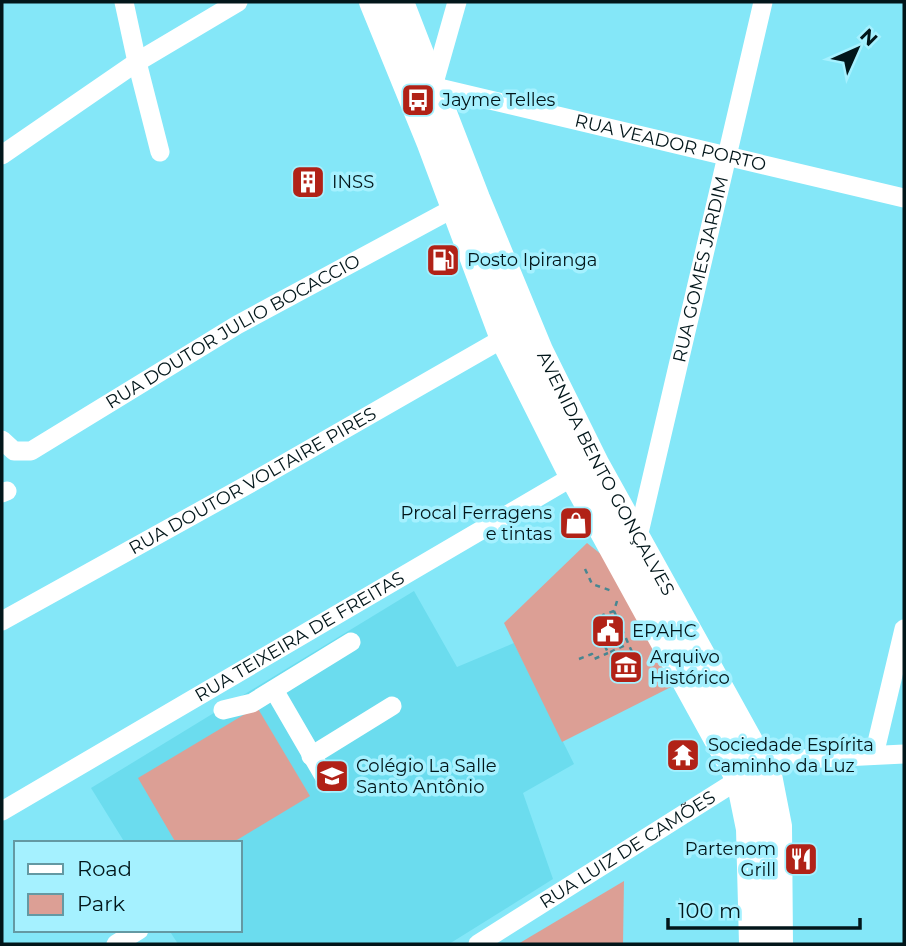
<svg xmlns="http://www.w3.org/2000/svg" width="906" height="946" viewBox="0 0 906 946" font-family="Montserrat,sans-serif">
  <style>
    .built { fill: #6bdcee }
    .green { fill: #dc9f95 }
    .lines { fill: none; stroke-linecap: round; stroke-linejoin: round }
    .path { stroke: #488691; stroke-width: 2.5; stroke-dasharray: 5 5; stroke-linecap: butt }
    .minor { stroke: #fff; stroke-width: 19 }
    .major { stroke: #fff; stroke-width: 24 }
    .labels { text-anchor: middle; stroke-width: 7; stroke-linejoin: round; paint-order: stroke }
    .poi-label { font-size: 18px; fill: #02161a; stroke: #a5f1ff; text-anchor: start }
    .street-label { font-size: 18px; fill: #02161a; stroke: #a5f1ff }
  </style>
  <rect width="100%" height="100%" fill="#84e7f8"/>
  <!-- built -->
  <polygon class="built" points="414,591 457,667 514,643 574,764 523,793 553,879 449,944 178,944 169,930 240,930 240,843 125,843 91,788"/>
  <!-- green -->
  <g class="green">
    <polygon points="587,543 612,563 677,684 562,742 504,623"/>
    <polygon points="257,707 310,796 232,843 176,843 138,778"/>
    <polygon points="624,881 623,944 518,944"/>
  </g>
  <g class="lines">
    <!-- path -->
    <g class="path">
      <polyline points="585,569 592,584 612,591"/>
      <polyline points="617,601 614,611 632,652"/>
      <polyline points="604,618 603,615 614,611"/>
      <polyline points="605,646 608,653 628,644"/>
      <polyline points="579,659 592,654 594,659 608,653"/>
    </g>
    <!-- minor -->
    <g class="minor">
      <polyline points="124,2 137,62 160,152"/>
      <polyline points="387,2 522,345 599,495 750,770 764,827"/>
      <polyline points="434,83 457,2"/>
      <path id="s1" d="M435 87 904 198"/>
      <polyline points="2,155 137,62 238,2"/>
      <path id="s2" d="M2 440 14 451H31L237 325 452 209 450 195"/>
      <polyline points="2,493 7,491"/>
      <path id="s3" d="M638 537 763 2"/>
      <path id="s4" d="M2 621 249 484 502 339"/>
      <polyline points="274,690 328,783"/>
      <polyline points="223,710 252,703 351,642"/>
      <polyline points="874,755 904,629"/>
      <polyline points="311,756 392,706"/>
      <path id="s5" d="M2 811 584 470"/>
      <polyline points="764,815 766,944"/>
      <polyline points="116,944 139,930"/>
      <path id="s6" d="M478 944 738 780 762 761 904 754"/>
    </g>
    <!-- major -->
    <g class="major">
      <polyline points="371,2 429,144 502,339 571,476 738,780 748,829 751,944"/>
      <path id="s7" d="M402 2 478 198 541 350 597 463 770 775 780 826 781 944"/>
    </g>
  </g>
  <!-- icons -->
  <defs>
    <g id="bus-square" transform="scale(1.75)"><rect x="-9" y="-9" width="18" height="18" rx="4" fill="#b12217" stroke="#a5f1ff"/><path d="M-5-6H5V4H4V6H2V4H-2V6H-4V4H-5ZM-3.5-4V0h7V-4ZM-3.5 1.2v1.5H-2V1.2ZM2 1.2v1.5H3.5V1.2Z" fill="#fff"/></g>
    <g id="building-square" transform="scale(1.75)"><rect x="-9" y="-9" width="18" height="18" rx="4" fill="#b12217" stroke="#a5f1ff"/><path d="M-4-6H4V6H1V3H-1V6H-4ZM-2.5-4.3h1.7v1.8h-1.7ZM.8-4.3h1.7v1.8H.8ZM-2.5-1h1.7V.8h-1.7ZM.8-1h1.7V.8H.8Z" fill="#fff"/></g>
    <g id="fuel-square" transform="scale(1.75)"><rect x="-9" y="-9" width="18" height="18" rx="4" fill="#b12217" stroke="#a5f1ff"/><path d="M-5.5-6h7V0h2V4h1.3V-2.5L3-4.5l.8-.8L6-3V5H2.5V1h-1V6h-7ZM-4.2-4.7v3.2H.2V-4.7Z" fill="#fff"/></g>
    <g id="shop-square" transform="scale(1.75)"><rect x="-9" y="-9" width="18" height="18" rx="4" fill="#b12217" stroke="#a5f1ff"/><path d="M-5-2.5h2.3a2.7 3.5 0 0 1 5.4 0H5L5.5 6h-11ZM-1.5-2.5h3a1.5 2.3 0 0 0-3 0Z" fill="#fff"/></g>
    <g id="civic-square" transform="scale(1.75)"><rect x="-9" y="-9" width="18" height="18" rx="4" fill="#b12217" stroke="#a5f1ff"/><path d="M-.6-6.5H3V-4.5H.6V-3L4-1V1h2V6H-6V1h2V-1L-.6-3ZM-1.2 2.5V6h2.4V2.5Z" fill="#fff"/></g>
    <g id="museum-square" transform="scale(1.75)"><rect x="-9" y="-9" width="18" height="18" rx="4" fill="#b12217" stroke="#a5f1ff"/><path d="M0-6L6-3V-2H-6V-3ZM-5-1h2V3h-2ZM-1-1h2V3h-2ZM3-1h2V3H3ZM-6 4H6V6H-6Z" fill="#fff"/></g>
    <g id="temple-square" transform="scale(1.75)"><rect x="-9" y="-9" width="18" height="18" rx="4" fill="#b12217" stroke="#a5f1ff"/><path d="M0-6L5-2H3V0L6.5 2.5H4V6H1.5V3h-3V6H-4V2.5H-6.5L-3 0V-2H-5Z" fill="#fff"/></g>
    <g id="school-square" transform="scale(1.75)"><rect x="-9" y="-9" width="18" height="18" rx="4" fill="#b12217" stroke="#a5f1ff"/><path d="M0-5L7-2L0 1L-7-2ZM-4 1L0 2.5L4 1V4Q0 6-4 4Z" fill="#fff"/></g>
    <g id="restaurant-square" transform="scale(1.75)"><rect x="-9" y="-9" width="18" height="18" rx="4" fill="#b12217" stroke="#a5f1ff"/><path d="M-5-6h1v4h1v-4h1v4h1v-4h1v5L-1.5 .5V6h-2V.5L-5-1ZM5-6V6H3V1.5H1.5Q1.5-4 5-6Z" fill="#fff"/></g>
  </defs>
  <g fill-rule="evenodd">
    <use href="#bus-square" x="418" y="100"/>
    <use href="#building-square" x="308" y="182"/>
    <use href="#fuel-square" x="443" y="260"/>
    <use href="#shop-square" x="576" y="523"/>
    <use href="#civic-square" x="608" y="631"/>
    <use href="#museum-square" x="626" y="667"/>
    <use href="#temple-square" x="683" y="755"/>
    <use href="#school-square" x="332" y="776"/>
    <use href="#restaurant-square" x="801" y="859"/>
  </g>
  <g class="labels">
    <!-- poi labels -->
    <g class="poi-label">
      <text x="442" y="106">Jayme Telles</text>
      <text x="332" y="188">INSS</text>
      <text x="467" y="266">Posto Ipiranga</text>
      <text x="552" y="519" text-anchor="end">Procal Ferragens<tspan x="552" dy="21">e tintas</tspan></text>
      <text x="632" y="637">EPAHC</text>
      <text x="650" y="663">Arquivo<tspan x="650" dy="21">Histórico</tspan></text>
      <text x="708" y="751">Sociedade Espírita<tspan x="708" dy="21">Caminho da Luz</tspan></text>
      <text x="356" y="772">Colégio La Salle<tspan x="356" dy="21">Santo Antônio</tspan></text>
      <text x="776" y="855" text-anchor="end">Partenom<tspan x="776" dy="21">Grill</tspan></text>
    </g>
    <!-- street labels -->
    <g class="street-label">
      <text dy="6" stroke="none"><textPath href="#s1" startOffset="242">RUA VEADOR PORTO</textPath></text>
      <text dy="6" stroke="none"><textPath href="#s3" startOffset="275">RUA GOMES JARDIM</textPath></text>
      <text dy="6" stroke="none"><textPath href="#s2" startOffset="268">RUA DOUTOR JULIO BOCACCIO</textPath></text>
      <text dy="6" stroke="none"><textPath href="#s7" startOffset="514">AVENIDA BENTO GONÇALVES</textPath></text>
      <text dy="6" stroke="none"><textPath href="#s4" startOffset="287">RUA DOUTOR VOLTAIRE PIRES</textPath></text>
      <text dy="6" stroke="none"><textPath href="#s5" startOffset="345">RUA TEIXEIRA DE FREITAS</textPath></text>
      <text dy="6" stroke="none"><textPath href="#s6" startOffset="177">RUA LUIZ DE CAMÕES</textPath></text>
    </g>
  </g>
  <!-- border -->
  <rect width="906" height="946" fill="none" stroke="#02161a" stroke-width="7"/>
  <!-- legend -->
  <rect x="14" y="841" width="228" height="91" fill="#a5f1ff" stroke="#6499a3" stroke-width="2"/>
  <rect x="28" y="864" width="35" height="10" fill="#ffffff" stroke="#6499a3" stroke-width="2"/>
  <text x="77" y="876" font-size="21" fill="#02161a">Road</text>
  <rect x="28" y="894" width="35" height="21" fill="#dc9f95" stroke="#6499a3" stroke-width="2"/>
  <text x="77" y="911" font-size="21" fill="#02161a">Park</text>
  <!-- north arrow -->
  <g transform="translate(857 49) rotate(45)" stroke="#a5f1ff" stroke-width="5" paint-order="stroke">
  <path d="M0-5L12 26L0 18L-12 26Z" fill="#02161a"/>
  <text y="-10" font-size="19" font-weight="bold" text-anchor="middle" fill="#02161a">N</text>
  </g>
  <!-- scale -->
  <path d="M668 918v10h192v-10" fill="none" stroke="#02161a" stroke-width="3.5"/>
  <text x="678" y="918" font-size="21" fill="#02161a" stroke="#a5f1ff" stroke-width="5" paint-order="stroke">100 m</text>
</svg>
